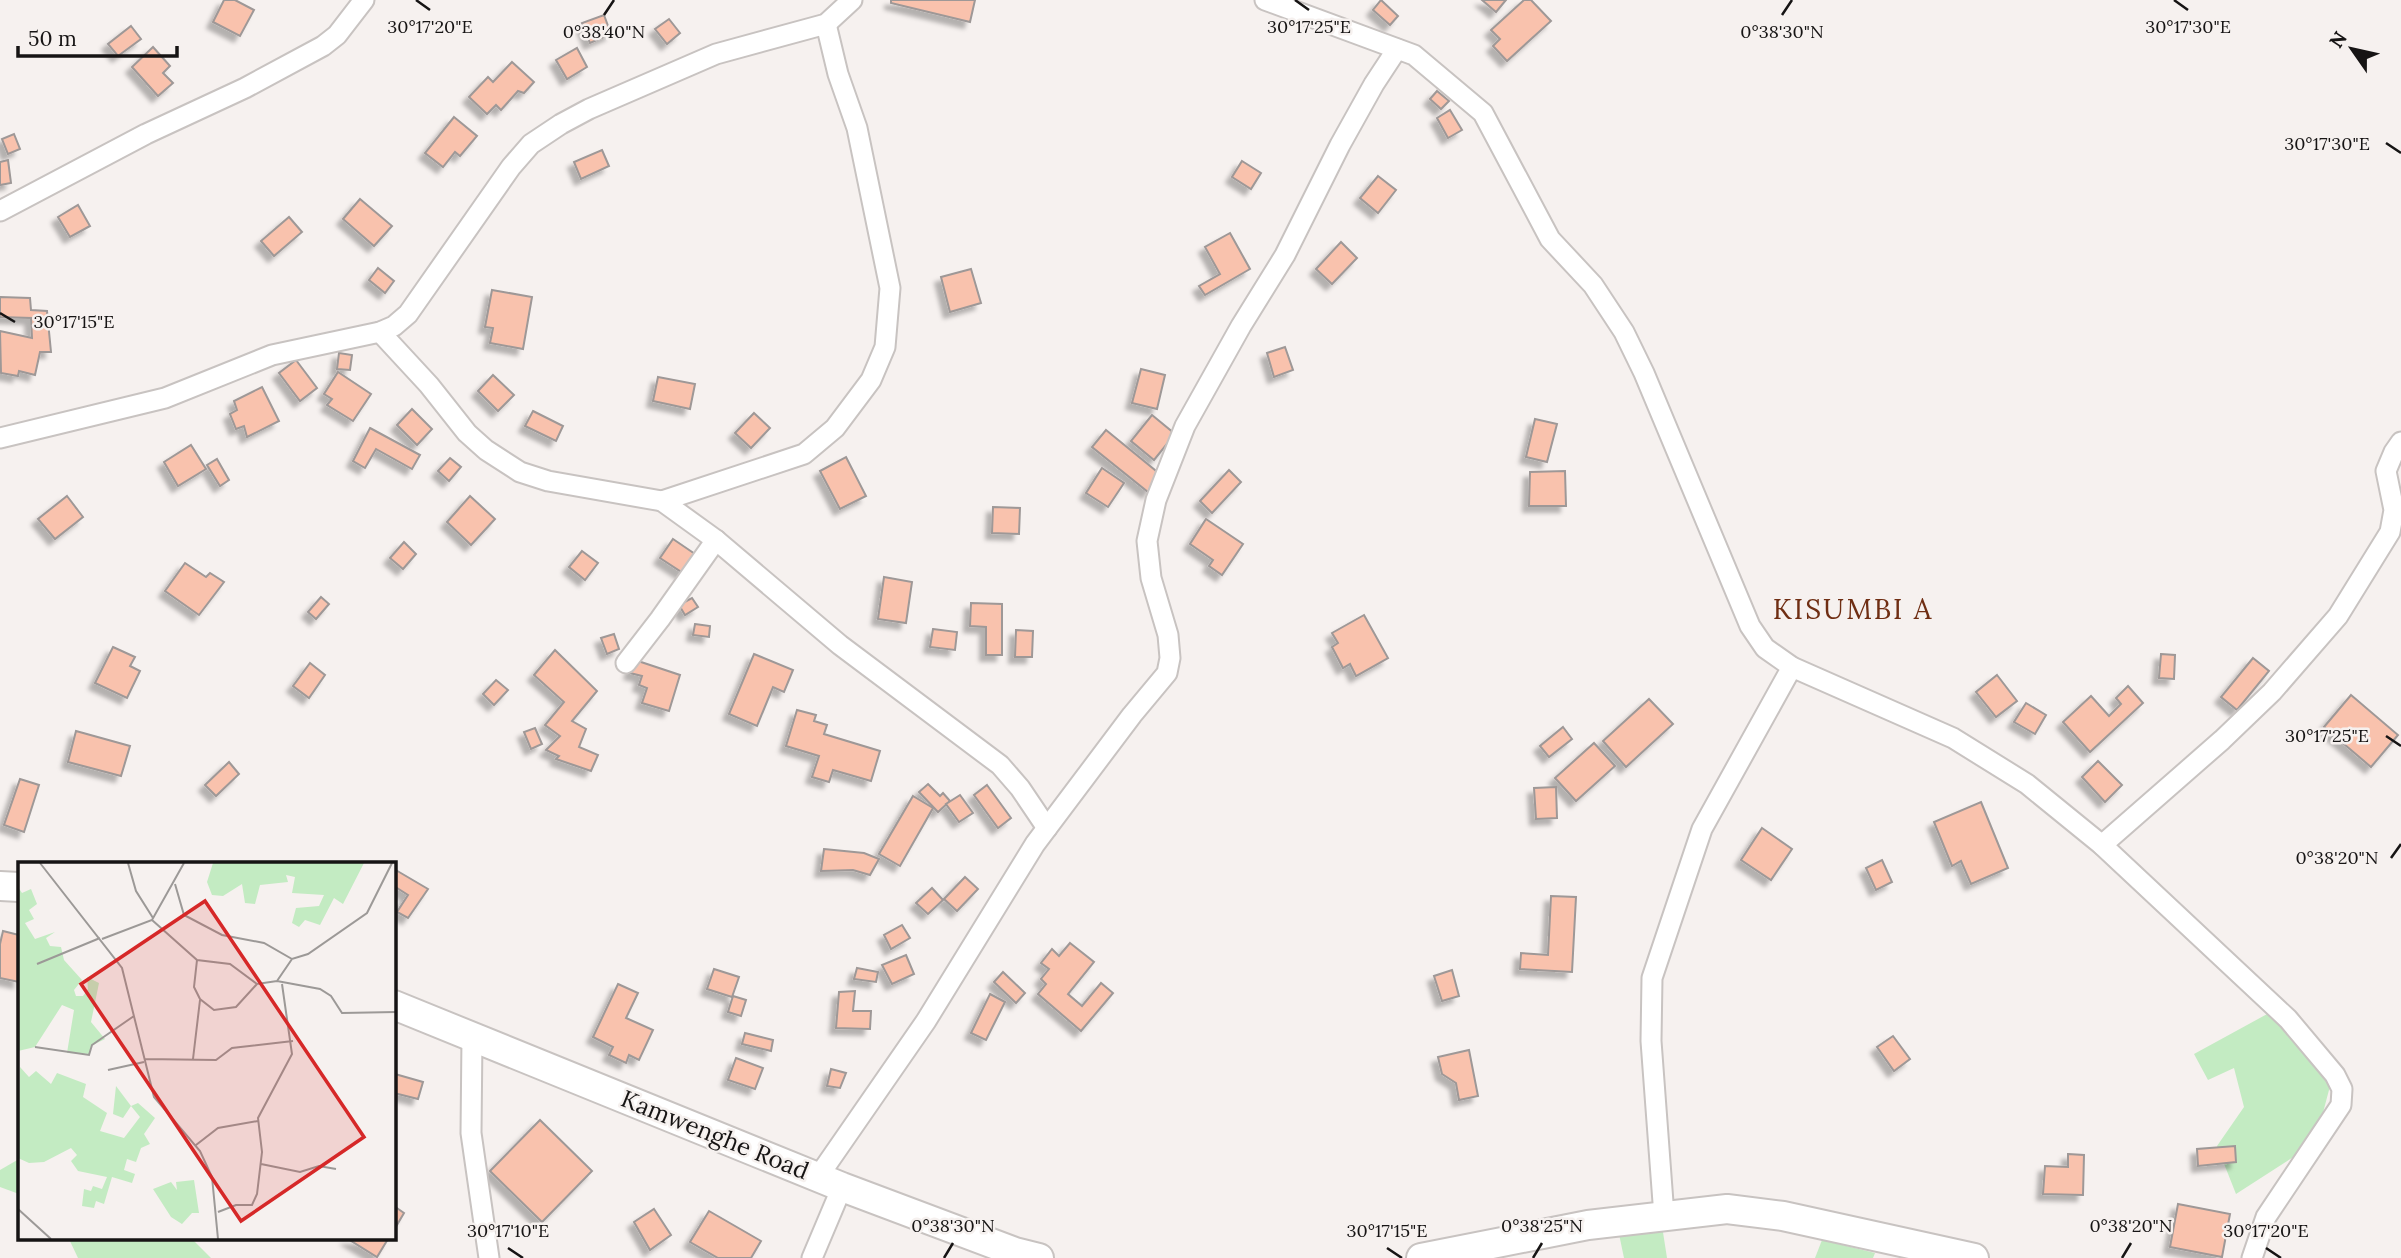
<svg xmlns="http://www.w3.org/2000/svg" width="2401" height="1258" viewBox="0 0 2401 1258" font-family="Lora,serif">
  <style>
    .green { fill: #c3ebc2 }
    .building { fill: #f9c2ad; stroke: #9e9897; stroke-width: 2; filter: url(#shadow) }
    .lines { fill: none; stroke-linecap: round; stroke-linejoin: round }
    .minor-casing { stroke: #c8c3c1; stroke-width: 23 }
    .secondary-casing { stroke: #c8c3c1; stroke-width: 32 }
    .minor { stroke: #fff; stroke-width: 19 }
    .secondary { stroke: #fff; stroke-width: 28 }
    .ticks { fill: none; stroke: #161414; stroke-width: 2.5 }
    .labels { text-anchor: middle; stroke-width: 5; stroke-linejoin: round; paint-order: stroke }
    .street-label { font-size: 24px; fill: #161414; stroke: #f6f1ef }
    .quarter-label { font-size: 28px; letter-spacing: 2px; fill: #6f2e13; stroke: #f6f1ef }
    .inset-road { fill: none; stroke: #9c9997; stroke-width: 2 }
    .view { fill: #d62828; fill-opacity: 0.15; stroke: #d62828; stroke-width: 3.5 }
    .inset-edge { fill: none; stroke: #161414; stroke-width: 3.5 }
    .ticks-label { font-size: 18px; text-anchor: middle; fill: #161414; stroke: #f6f1ef; stroke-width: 5; stroke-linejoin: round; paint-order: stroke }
  </style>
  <defs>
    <filter id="shadow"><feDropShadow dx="-6" dy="6" stdDeviation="2" flood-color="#0004"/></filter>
  </defs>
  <rect width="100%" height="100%" fill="#f6f1ef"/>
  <!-- green -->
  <g class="green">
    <polygon points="2269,1013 2334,1071 2315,1143 2236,1194 2217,1146 2244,1107 2234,1068 2208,1080 2194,1054"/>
    <polygon points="19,1159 19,1194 0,1187 0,1170"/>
    <polygon points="1662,1226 1667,1258 1624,1258 1619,1234"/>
    <polygon points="69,1239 192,1239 211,1258 78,1258"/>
    <polygon points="1822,1240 1875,1253 1873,1258 1815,1258"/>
  </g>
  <!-- building -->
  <g class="building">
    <polygon points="224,0 235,0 254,10 240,36 213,22"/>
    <polygon points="891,0 975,0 970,22 891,3"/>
    <polygon points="1381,0 1398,16 1390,25 1373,10"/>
    <polygon points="1482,0 1506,0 1496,12"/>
    <polygon points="1524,0 1531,0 1551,21 1507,61 1493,46 1500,39 1491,30"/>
    <polygon points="604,15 611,34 590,43 582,23"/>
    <polygon points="669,19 680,33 667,44 655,29"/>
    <polygon points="131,26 141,39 118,56 108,44"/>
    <polygon points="153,47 170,66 163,73 173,83 158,96 132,67"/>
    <polygon points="577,48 587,67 567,79 556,60"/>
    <polygon points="512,62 534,82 524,93 518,91 501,110 496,105 487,114 469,97 488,77 493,82"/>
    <polygon points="1437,91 1449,101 1441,109 1430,99"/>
    <polygon points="1450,110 1462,130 1448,138 1437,118"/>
    <polygon points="454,117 477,136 460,156 455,152 443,167 425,153"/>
    <polygon points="14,134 20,149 8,154 2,139"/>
    <polygon points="602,150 609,166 581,179 574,162"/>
    <polygon points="8,160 11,183 0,185 0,162"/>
    <polygon points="1242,161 1261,173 1251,189 1232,177"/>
    <polygon points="1378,176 1396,190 1378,213 1360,198"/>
    <polygon points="360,199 392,226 374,246 343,219"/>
    <polygon points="78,205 90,226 70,237 58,217"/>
    <polygon points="289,217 302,232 274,256 261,241"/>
    <polygon points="1230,233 1250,269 1205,295 1199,286 1220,274 1205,247"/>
    <polygon points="1341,242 1357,258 1332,284 1316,269"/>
    <polygon points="378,268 394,281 385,293 369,280"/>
    <polygon points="971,269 981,303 950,312 941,277"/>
    <polygon points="492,290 532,297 523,349 490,343 493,328 485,327"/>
    <polygon points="0,297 30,298 31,310 47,311 51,352 40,352 35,375 19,371 18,376 1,373 0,331 32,338 31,318 0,317"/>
    <polygon points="1285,347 1293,370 1274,377 1267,353"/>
    <polygon points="339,353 352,355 350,370 337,369"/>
    <polygon points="296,360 317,388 300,401 279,373"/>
    <polygon points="1141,369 1165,375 1157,409 1132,403"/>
    <polygon points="338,372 371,394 353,421 327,405 332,399 324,394"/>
    <polygon points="493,375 514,395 498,411 478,391"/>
    <polygon points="658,377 695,384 690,409 653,401"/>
    <polygon points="262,387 279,421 247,437 244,426 236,429 230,414 237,410 234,401"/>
    <polygon points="412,409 432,429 417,445 397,425"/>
    <polygon points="533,411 563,426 556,441 525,426"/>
    <polygon points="754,413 770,428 751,448 735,433"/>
    <polygon points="1152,415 1175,434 1154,460 1131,441"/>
    <polygon points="1535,419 1557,424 1547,462 1526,457"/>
    <polygon points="370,428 420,455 412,469 376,449 365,468 353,461"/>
    <polygon points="1106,430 1161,475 1148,492 1092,447"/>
    <polygon points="191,445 206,469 178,486 164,462"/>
    <polygon points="846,457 866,496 840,509 820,471"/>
    <polygon points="450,458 461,467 449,481 438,471"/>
    <polygon points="217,459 229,480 220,486 207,465"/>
    <polygon points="1102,468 1124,483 1108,507 1086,493"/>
    <polygon points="1229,470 1241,482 1212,513 1200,501"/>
    <polygon points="1565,471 1566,506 1529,506 1530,472"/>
    <polygon points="67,496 83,517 55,539 38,519"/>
    <polygon points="470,496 495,519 471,545 447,522"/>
    <polygon points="993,507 1020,508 1019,534 992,533"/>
    <polygon points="1206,519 1243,544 1222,575 1209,566 1213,560 1190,544"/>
    <polygon points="673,539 695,554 683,573 660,558"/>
    <polygon points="404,542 416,554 403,569 390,558"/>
    <polygon points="582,551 598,563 585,580 569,567"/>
    <polygon points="185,563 206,577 210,573 224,582 199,615 165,591"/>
    <polygon points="884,577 912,582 906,623 878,619"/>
    <polygon points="321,597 329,604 316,619 308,612"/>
    <polygon points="692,598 698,607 685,615 679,605"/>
    <polygon points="971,603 1002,604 1002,655 986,655 986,627 970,626"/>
    <polygon points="1364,615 1388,658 1356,676 1350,664 1343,668 1332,647 1338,643 1332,633"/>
    <polygon points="695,624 710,626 709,637 693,635"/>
    <polygon points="933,629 957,632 955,650 930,647"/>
    <polygon points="1016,630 1033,631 1032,657 1015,657"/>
    <polygon points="614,634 619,649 607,654 601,638"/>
    <polygon points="113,647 135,657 130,666 140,671 127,698 95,683"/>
    <polygon points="555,650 597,691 572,721 586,729 579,747 598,755 591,771 556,759 559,756 546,750 560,736 545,725 564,702 534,675"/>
    <polygon points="754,654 793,670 784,692 773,687 757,726 729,714"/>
    <polygon points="2161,654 2175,655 2174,679 2159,678"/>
    <polygon points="2253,658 2269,671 2237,710 2221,697"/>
    <polygon points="635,660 680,675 669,711 642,703 647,688 639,685 642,676 630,673"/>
    <polygon points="310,663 325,675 309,698 293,686"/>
    <polygon points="1997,675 2017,701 1996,717 1976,692"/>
    <polygon points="496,680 508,690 494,705 483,694"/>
    <polygon points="2128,686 2143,703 2090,752 2063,722 2091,696 2109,716 2121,704 2116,698"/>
    <polygon points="2351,695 2398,735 2371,767 2324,727"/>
    <polygon points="1649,699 1673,724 1626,767 1603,741"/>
    <polygon points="2026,703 2046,715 2035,734 2014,722"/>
    <polygon points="797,710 816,715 814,721 827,725 824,734 880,751 871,781 833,770 829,782 812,777 819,756 786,746"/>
    <polygon points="1563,727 1572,739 1549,757 1540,746"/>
    <polygon points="535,728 542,744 531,749 524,732"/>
    <polygon points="76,731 130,746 121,776 68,762"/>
    <polygon points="1594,743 1615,766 1576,801 1555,778"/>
    <polygon points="2098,761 2122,785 2105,802 2082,777"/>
    <polygon points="229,762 239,774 216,796 205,785"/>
    <polygon points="20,779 39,785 24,832 4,825"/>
    <polygon points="928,784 940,796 943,793 950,801 938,812 919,792"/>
    <polygon points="987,785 1011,818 998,828 974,795"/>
    <polygon points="1556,787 1557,818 1536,819 1534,788"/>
    <polygon points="960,795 973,813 959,822 946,804"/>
    <polygon points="913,796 933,808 900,866 879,854"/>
    <polygon points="1981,802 2008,868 1971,884 1961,861 1952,866 1934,822"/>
    <polygon points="1762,828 1792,849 1771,880 1741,860"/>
    <polygon points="824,849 864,853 879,859 870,875 853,870 821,871"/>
    <polygon points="1882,860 1892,882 1876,890 1866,868"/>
    <polygon points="394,869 428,889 408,918 397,912 408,895 394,886"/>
    <polygon points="965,877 978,889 957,911 944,899"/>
    <polygon points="932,888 943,900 928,914 916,903"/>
    <polygon points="1551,896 1576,897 1572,972 1520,969 1521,953 1548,955"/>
    <polygon points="902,925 910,938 891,949 884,935"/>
    <polygon points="3,931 19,935 19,982 0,978 0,944"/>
    <polygon points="1070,943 1094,962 1068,994 1082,1006 1101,983 1113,993 1081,1031 1038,994 1046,984 1041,979 1049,969 1041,963 1052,949 1059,956"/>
    <polygon points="906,955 914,974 892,984 882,965"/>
    <polygon points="857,968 878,972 876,982 854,979"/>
    <polygon points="714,969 739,977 732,997 707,989"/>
    <polygon points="1452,970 1459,996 1442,1001 1434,976"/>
    <polygon points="1003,972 1025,993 1016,1003 994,982"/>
    <polygon points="618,984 638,993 626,1018 653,1030 639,1060 629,1055 626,1063 609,1055 613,1047 593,1037"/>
    <polygon points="855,991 853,1011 871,1011 870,1029 836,1028 839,992"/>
    <polygon points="990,994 1005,1002 986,1040 971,1033"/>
    <polygon points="733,996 746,1000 741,1016 728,1012"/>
    <polygon points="745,1033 773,1040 771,1051 742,1044"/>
    <polygon points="1893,1036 1910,1059 1894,1071 1877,1047"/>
    <polygon points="1469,1050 1478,1096 1459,1100 1456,1083 1442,1074 1438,1057"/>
    <polygon points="736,1058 763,1068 755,1089 728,1080"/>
    <polygon points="831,1069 846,1073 840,1088 827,1086"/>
    <polygon points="395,1074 423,1082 418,1099 394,1093"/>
    <polygon points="540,1120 592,1171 542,1222 490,1171"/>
    <polygon points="2235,1146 2236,1162 2198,1166 2197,1149"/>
    <polygon points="2068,1154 2084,1155 2083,1195 2043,1194 2045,1166 2068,1167"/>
    <polygon points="2178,1204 2230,1214 2222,1257 2170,1247"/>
    <polygon points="394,1206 404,1213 394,1230"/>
    <polygon points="654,1209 671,1235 650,1250 634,1222"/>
    <polygon points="709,1211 761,1241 751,1258 718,1258 690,1242"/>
    <polygon points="348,1239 388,1239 377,1257"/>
  </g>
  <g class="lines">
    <!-- minor casing -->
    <g class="minor-casing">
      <g id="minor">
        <polyline points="1265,0 1414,55 1483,113 1550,239 1593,285 1624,332 1644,373 1750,626 1765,648 1792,667 1953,738 2027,784 2102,845 2288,1019 2335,1075 2342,1089 2341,1105 2266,1217 2252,1258"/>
        <polyline points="0,211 146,134 245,88 323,46 337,35 364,0"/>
        <polyline points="380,332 429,385 467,433 486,450 520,472 548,481 662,501 804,454 835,428 871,380 885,347 890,288 857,128 838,74 826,24"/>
        <polyline points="0,438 165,398 272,355 380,332 394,326 408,314 511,167 531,144 561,124 589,109 716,54 826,24 852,0"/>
        <polyline points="662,501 716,540 840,645 1000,765 1020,788 1047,828"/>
        <polyline points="626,663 660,619 716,540"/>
        <polyline points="2102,845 2222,740 2272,692 2338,616 2390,532 2394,510 2386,471 2394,452 2401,442"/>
        <polyline points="472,1037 471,1133 489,1258"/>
        <polyline points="818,1177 926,1021 1035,844 1132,715 1167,673 1170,658 1168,635 1151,578 1147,541 1156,500 1185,426 1241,326 1285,255 1340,145 1374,84 1397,49"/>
        <polyline points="1664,1216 1651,1041 1652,978 1702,829 1792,667"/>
        <polyline points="812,1258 842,1187"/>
      </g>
    </g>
    <!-- secondary casing -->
    <g class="secondary-casing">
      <g id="secondary">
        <polyline points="0,886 19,887"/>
        <polyline points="394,1005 842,1187 1015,1252 1039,1258"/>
        <polyline points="1421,1258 1588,1225 1727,1209 1783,1216 1974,1258"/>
      </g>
    </g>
    <!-- minor -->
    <use href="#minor" class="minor"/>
    <!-- secondary -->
    <use href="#secondary" class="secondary"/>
  </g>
  <!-- ticks -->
  <path class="ticks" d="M416 0 430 10M1295 0 1309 10M2174 0 2188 10M604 15 614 0M1782 15 1792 0M2386 143 2401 153M0 313 15 322M2386 736 2401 746M2391 858 2401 844M508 1248 523 1258M1387 1248 1402 1258M2266 1248 2281 1258M944 1258 953 1243M1533 1258 1542 1243M2122 1258 2131 1243"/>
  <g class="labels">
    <!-- street labels -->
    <g class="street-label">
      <text transform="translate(715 1135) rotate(22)" y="8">Kamwenghe Road</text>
    </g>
    <!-- quarter labels -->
    <g class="quarter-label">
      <text x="1853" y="619">KISUMBI A</text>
    </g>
  </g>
  <!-- overview -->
  <g transform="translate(18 862)">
    <rect width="378" height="378" fill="#f6f1ef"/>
    <path d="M195 1H346L325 42 316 36 302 63 287 58 281 65 274 61 278 46 301 44 306 33 274 31 277 15 268 13 270 20 242 23 237 42 227 41 224 22 205 34 194 33 189 20ZM0 25 4 31 13 27 19 42 11 48 16 57 7 61 17 77 37 70 28 76 32 84 43 85 46 98 64 118 56 128 58 134H65L70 127 69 115 81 121 73 160 87 177 73 184 72 192 49 191 56 148 44 143 17 185 0 189ZM2 205 11 215 18 209 33 222 39 211 68 222 65 235 89 251 82 269 106 276 122 255 113 244 105 256 95 252 98 224 113 244 120 241 137 256 126 272 132 282 123 286 118 300 109 297 106 308 117 312 114 321 94 315 86 342 78 339 76 346 64 344 66 327 73 329 75 324 84 327 89 315 60 309 53 299 59 293 53 286 26 300 11 301 0 296ZM176 318 181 351H174L164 362 153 355 135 327 153 320 159 328 158 320Z" fill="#c3ebc2"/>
    <path class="inset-road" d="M22 1 104 106 136 235 182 289 194 315 200 377M110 1 118 29 135 56M157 22 166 53 204 73 246 81 274 97 290 92 349 51 374 1M134 58 179 98 212 102 239 122 259 119 302 127 313 134 324 151 378 150M84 77 134 58 166 1M179 98 176 125 182 137 196 148 218 145 239 122M19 102 82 76M259 119 274 97M17 185 71 193 74 183 116 154M126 197 198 198 214 186 275 179M175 197 182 138M90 208 126 200M178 283 200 266 240 259M243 302 282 310 301 304 318 307M0 347 33 377M200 350 218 343H234L239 332 244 290 240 256 274 192 264 122"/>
    <path class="view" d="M187 39 346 275 223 359 63 122Z"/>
    <rect width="378" height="378" class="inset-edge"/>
  </g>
  <g class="ticks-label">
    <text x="1309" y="33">30°17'25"E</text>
    <text x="2188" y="33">30°17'30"E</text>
    <text x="430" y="33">30°17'20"E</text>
    <text x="604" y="38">0°38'40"N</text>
    <text x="1782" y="38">0°38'30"N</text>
    <text x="2327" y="150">30°17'30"E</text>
    <text x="74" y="328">30°17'15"E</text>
    <text x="2327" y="742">30°17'25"E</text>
    <text x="2337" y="864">0°38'20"N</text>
    <text x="953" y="1232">0°38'30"N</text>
    <text x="1542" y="1232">0°38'25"N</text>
    <text x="2131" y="1232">0°38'20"N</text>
    <text x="508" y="1237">30°17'10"E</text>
    <text x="1387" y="1237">30°17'15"E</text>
    <text x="2266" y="1237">30°17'20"E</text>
  </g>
  <!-- north arrow -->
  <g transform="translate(2352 49) rotate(304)" stroke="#f6f1ef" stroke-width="5" paint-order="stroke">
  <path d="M0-5L12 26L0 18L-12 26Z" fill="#161414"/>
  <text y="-10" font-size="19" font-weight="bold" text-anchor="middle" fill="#161414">N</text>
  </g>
  <!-- scale -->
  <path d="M18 46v10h159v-10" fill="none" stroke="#161414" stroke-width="3.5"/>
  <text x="28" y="46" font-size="21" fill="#161414" stroke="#f6f1ef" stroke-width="5" paint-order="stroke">50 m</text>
</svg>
